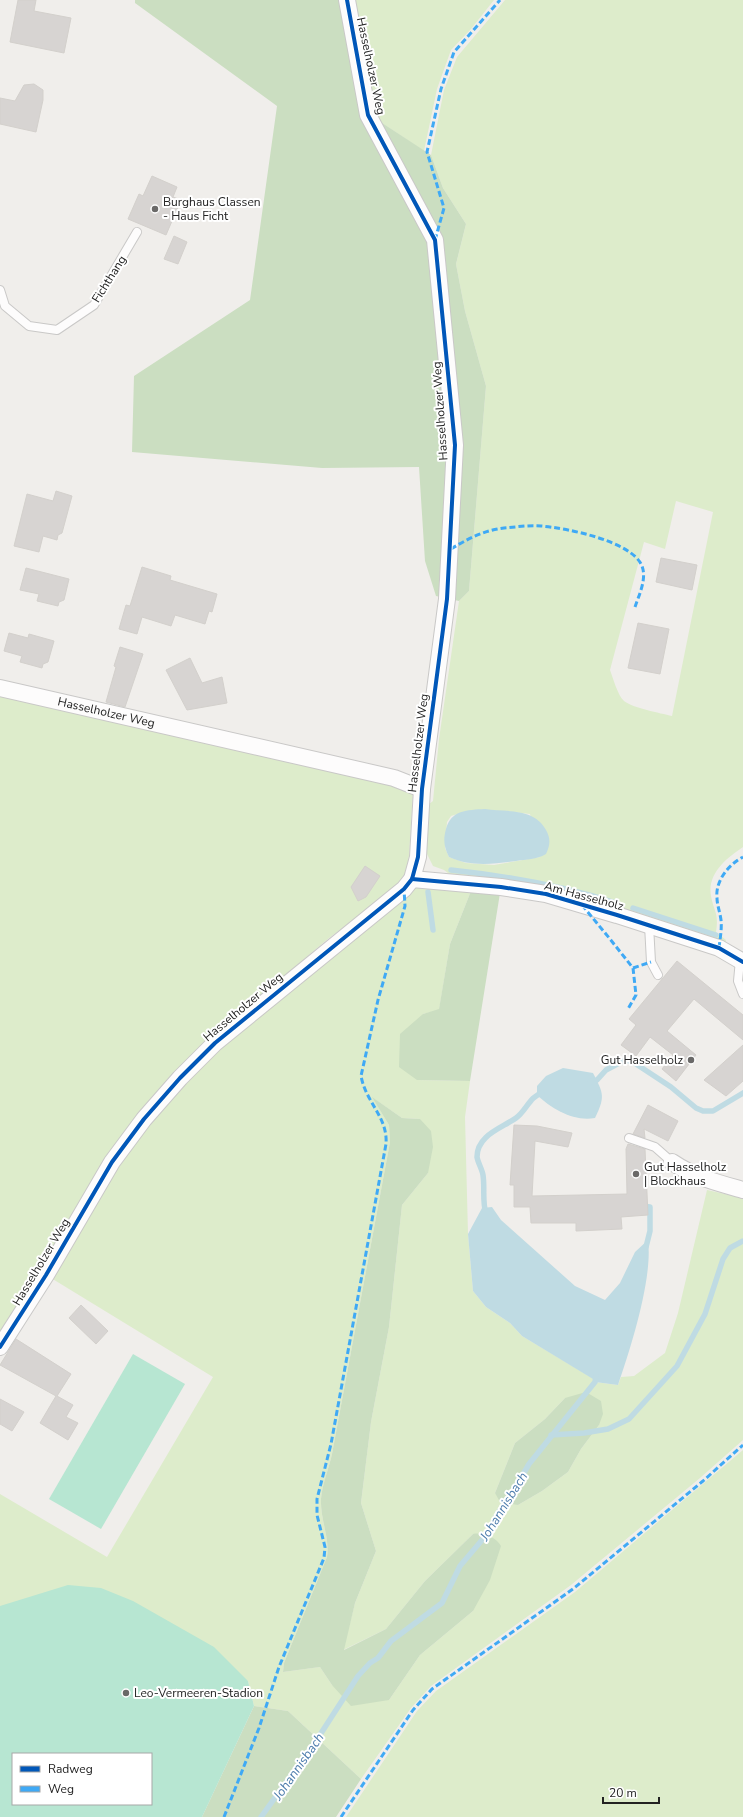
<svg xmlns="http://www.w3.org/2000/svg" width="743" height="1817" viewBox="0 0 743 1817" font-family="'Nunito Sans',sans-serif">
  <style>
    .grass { fill: #ddeccb; fill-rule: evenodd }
    .forest { fill: #cbdec1 }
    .pitch { fill: #b7e6d2; fill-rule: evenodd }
    .water { fill: #bfdbe3 }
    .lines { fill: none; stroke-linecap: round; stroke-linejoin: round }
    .stream { stroke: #bfdbe3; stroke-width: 5.5 }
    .building { fill: #d7d4d2; stroke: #d3d0cc }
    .service-casing { stroke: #c9c8c7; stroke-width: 10 }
    .minor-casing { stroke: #c9c8c7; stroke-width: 18 }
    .service { stroke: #fdfcfc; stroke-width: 8 }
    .minor { stroke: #fdfcfc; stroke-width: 16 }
    .quiet { stroke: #3fa9f5; stroke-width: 3; stroke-dasharray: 6 3; stroke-linecap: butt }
    .cycleway-casing { stroke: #fff; stroke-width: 6 }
    .cycleway { stroke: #0057b8; stroke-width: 4 }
    .poi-dot { fill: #6a6968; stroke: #fff; stroke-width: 1.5 }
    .labels { text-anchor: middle; stroke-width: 4; stroke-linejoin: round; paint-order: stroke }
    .street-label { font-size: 12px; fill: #222; stroke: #fff }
    .poi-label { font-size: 12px; fill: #222; stroke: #fff; text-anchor: start }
    .water-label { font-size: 13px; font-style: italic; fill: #4a7aab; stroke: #fff }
  </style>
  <rect width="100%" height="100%" fill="#f0eeeb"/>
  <!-- grass -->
  <g class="grass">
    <polygon points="354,0 494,0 471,29 451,50 437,89 424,151 376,119"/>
    <path d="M505 0H743V847C727 858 707 873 711 896 714 912 719 913 716 932L726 940 725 944 452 876 444 870 433 866 425 850 429 804 433 801 439 739 459 601 469 591 486 386 465 311 456 264 466 224 443 188 431 155 444 90 457 57ZM676 501 713 512 672 716C660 713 633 708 624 701 618 696 613 678 610 670L644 542 665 549ZM467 811H503L530 814 540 857 494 865 466 863 449 857 445 848 447 822 451 816Z"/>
    <polygon points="0,690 402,785 413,793 409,856 404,879 396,888 329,938 191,1055 159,1091 0,1332"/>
    <path d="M419 887 471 891 450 944 439 1010 423 1014 417 1080 470 1081 465 1117 468 1234 473 1291 486 1307 510 1323 522 1336 594 1379 595 1382 618 1385 621 1377 634 1376 665 1353 678 1313 707 1190 743 1198V1440L700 1478 571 1585 431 1686 411 1708 361 1779 288 1711 254 1706 248 1681 0 1606V1494L107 1557 213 1377 51 1278 120 1165 167 1100 207 1056 413 889ZM373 1098 402 1118 420 1119 428 1173 402 1205 389 1327 371 1422 361 1503 376 1551 355 1603 343 1650 386 1629 425 1581 473 1534V1611L420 1655 389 1700 332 1685 320 1667 283 1672 284 1663 327 1557C330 1538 320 1519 321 1499 322 1485 329 1468 332 1454L390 1142 389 1125ZM565 1398 599 1425 581 1449 568 1472 542 1491 518 1505 495 1493 515 1443 545 1419Z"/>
    <polygon points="743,1450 743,1817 346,1817 417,1711 436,1691 575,1592"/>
  </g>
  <!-- forest -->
  <g class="forest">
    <polygon points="135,0 339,0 376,119 431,155 443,188 466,224 456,264 465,311 486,386 469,591 459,601 436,596 425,561 419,467 322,468 132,452 134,376 250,300 277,106 135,3"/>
    <polygon points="471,891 500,893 470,1081 417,1080 399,1067 400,1034 423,1014 439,1009 450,944"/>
    <path d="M372 1097 402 1118 420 1119 431 1131 433 1147 428 1173 402 1205 389 1327 371 1422 361 1503 376 1551 355 1603 344 1650 386 1629 425 1581 473 1534C483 1532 496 1537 501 1546L490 1580 473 1611 420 1655 389 1700 351 1706 332 1685 320 1667 283 1672 284 1663 327 1557C330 1538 320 1519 321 1499 322 1485 329 1468 332 1454L390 1142 389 1125Z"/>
    <polygon points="586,1392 601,1401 603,1414 599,1425 581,1449 568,1472 542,1491 518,1505 500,1502 495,1493 515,1443 545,1419 565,1398"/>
    <polygon points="254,1706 288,1711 361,1779 336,1817 202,1817"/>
  </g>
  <!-- pitch -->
  <g class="pitch">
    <polygon points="133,1354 185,1384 101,1529 49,1499"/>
    <path d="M68 1585 101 1588 133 1601 214 1647 248 1681 254 1706 202 1817H0V1606ZM13 1754H151V1804H13Z"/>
  </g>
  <!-- water -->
  <g class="water">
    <path d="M485 809C506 812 535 808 546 830 551 839 550 845 546 854 536 860 527 859 516 861 493 864 471 867 449 857 444 847 443 840 446 829 451 810 467 810 485 809Z"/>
    <path d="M563 1068 593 1073C604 1094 605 1097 595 1118 574 1122 552 1109 537 1095V1086L546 1076Z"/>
    <path d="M492 1207 501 1220 575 1286 605 1300 620 1283 635 1252 648 1240C653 1278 631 1347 618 1385L595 1382 593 1379 522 1336 510 1323 486 1307 473 1291 468 1234 482 1208Z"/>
  </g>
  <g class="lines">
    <!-- stream -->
    <g class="stream">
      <path d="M451 870C507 876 563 886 616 903"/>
      <polyline points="428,892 433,930"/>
      <polyline points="633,908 716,935"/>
      <polyline points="590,1082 597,1080 606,1070 625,1060 633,1062 671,1087 696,1108 703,1111 713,1111 743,1093"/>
      <polyline points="642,1206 650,1207 650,1231 646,1247"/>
      <path d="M486 1214C482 1201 485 1188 483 1175 482 1169 478 1163 477 1157 477 1135 502 1128 516 1118 526 1111 530 1096 542 1093"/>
      <polyline points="551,1435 584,1433 608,1429 629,1419 677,1366 705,1314 723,1259 730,1248 743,1241"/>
      <polyline points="261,1817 316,1741 358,1676 370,1663 378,1658 391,1641 442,1603 460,1566 488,1533 498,1513 508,1500 529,1464 595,1382 596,1376"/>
    </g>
  </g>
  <!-- building -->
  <g class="building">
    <polygon points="18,0 36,0 34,11 71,18 64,53 10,42"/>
    <polygon points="34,84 43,90 43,100 36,132 0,124 0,98 15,101 24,85"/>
    <polygon points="152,176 177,187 173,197 181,200 166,235 128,219 139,194 143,196"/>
    <polygon points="174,236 187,242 178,264 164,259"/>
    <polygon points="56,491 72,496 62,533 58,535 57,540 43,536 39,552 14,546 27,494 53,501"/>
    <polygon points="661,558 697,565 692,590 656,582"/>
    <polygon points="142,567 171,576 170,580 217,594 212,612 209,611 205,624 175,615 171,626 142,617 137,634 119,629 126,605 130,606"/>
    <polygon points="26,568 69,579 64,600 59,602 58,606 37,601 39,594 20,590"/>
    <polygon points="638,623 669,629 660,674 628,668"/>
    <polygon points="9,633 28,638 29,634 54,641 48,662 43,664 42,668 20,662 22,656 4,651"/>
    <polygon points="120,647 143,654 125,707 106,702 116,667 114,666"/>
    <polygon points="190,658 202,683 222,677 227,703 187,710 166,670"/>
    <polygon points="365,866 380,876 366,897 358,901 351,887"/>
    <polygon points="677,961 743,1015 743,1040 694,999 667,1031 696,1055 676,1081 662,1069 673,1055 650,1037 636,1056 621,1045 636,1025 629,1019"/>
    <polygon points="743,1045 743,1081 726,1096 704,1080"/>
    <polygon points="648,1105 678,1121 668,1141 644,1129 645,1138 633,1134"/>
    <polygon points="514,1125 537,1126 572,1133 568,1147 535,1141 532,1196 627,1194 626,1149 628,1144 645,1149 648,1215 621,1217 622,1229 576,1231 576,1223 531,1223 530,1207 514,1207 514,1185 510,1185"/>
    <polygon points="81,1305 108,1331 96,1344 69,1318"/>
    <polygon points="16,1339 71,1374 57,1396 73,1405 66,1417 78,1423 68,1440 40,1423 56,1396 0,1365"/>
    <polygon points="0,1399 24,1412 12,1431 0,1424"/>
  </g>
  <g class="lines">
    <!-- service casing -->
    <g class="service-casing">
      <g id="service">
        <polyline points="0,290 5,306 29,326 57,330 94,305 137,232"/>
        <polyline points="649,925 651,962 658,975"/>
        <polyline points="740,960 738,981 743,994"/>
        <polyline points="629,1138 655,1147 672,1162"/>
      </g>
    </g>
    <!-- minor casing -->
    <g class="minor-casing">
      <g id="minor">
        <path id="s1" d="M0 688 394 778 422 789"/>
        <polyline points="412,879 501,887 546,894 617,915 719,948 743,962"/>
        <path d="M672 1162C694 1177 718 1183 743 1190"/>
        <polyline points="0,1347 46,1275 112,1162 144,1119 180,1078 215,1043 404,889 412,879 418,857 422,789 447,599 455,445 435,240 368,115 347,0"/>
      </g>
    </g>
    <!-- service -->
    <use href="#service" class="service"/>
    <!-- minor -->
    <use href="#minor" class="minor"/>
    <!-- quiet -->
    <g class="quiet">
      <polyline points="435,240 444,208 427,152 441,89 454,52 500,0"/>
      <path d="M451 549C467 539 485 530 504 528 516 527 529 525 541 526 566 528 632 541 642 566 647 579 639 595 635 607"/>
      <polyline points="582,905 610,939 633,968 636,995 628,1009"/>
      <path d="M719 948C720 939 722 929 721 920 720 912 717 905 717 898 715 881 729 864 743 857"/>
      <polyline points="633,968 651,962"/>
      <path d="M224 1817 259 1728 279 1667 324 1558 325 1547 317 1515V1499L331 1444 386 1144C388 1117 366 1103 361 1076L378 1000 405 906 404 889"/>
      <polyline points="341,1817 413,1710 432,1689 573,1589 703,1481 743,1445"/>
    </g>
    <!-- cycleway casing -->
    <g class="cycleway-casing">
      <g id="cycleway">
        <polyline points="412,879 501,887 546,894 617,915 719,948 743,962"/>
        <polyline points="0,1347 46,1275 112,1162 144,1119 180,1078 215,1043 404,889 412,879 418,857 422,789 447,599 455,445 435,240 368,115 347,0"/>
      </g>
    </g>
    <!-- cycleway -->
    <use href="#cycleway" class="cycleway"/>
  </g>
  <!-- markers -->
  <g class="poi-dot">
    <circle cx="155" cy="209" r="4"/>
    <circle cx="691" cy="1060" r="4"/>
    <circle cx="636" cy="1174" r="4"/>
    <circle cx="126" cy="1693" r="4"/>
  </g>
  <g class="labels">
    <!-- street labels -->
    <g class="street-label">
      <text transform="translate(371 66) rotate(78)" y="4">Hasselholzer Weg</text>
      <text transform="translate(109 279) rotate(-58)" y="4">Fichthang</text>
      <text transform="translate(440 411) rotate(-94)" y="4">Hasselholzer Weg</text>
      <text dy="4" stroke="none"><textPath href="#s1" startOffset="109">Hasselholzer Weg</textPath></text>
      <text transform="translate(418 743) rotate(-83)" y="4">Hasselholzer Weg</text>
      <text transform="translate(584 896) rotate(15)" y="4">Am Hasselholz</text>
      <text transform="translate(243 1007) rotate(-40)" y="4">Hasselholzer Weg</text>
      <text transform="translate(41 1262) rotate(-59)" y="4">Hasselholzer Weg</text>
    </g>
    <!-- poi labels -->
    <g class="poi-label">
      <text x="163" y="206">Burghaus Classen<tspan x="163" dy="14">- Haus Ficht</tspan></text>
      <text x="683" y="1064" text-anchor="end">Gut Hasselholz</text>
      <text x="644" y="1171">Gut Hasselholz<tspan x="644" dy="14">| Blockhaus</tspan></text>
      <text x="134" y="1697">Leo-Vermeeren-Stadion</text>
    </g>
    <!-- water labels -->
    <g class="water-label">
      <text transform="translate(503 1506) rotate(-58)" y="5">Johannisbach</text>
      <text transform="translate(298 1766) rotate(-55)" y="5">Johannisbach</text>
    </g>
  </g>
  <!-- legend -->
  <rect x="12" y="1753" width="140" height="52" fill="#ffffff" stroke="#a7a7a7"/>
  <rect x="20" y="1766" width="20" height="6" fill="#0057b8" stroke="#a7a7a7"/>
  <text x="48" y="1773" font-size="12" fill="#222222">Radweg</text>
  <rect x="20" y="1786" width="20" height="6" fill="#3fa9f5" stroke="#a7a7a7"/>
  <text x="48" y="1793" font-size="12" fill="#222222">Weg</text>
  <!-- scale -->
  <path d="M603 1797v6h56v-6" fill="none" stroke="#222222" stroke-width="2"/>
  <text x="609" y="1797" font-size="12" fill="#222222" stroke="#ffffff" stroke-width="3" paint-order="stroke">20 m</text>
</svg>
